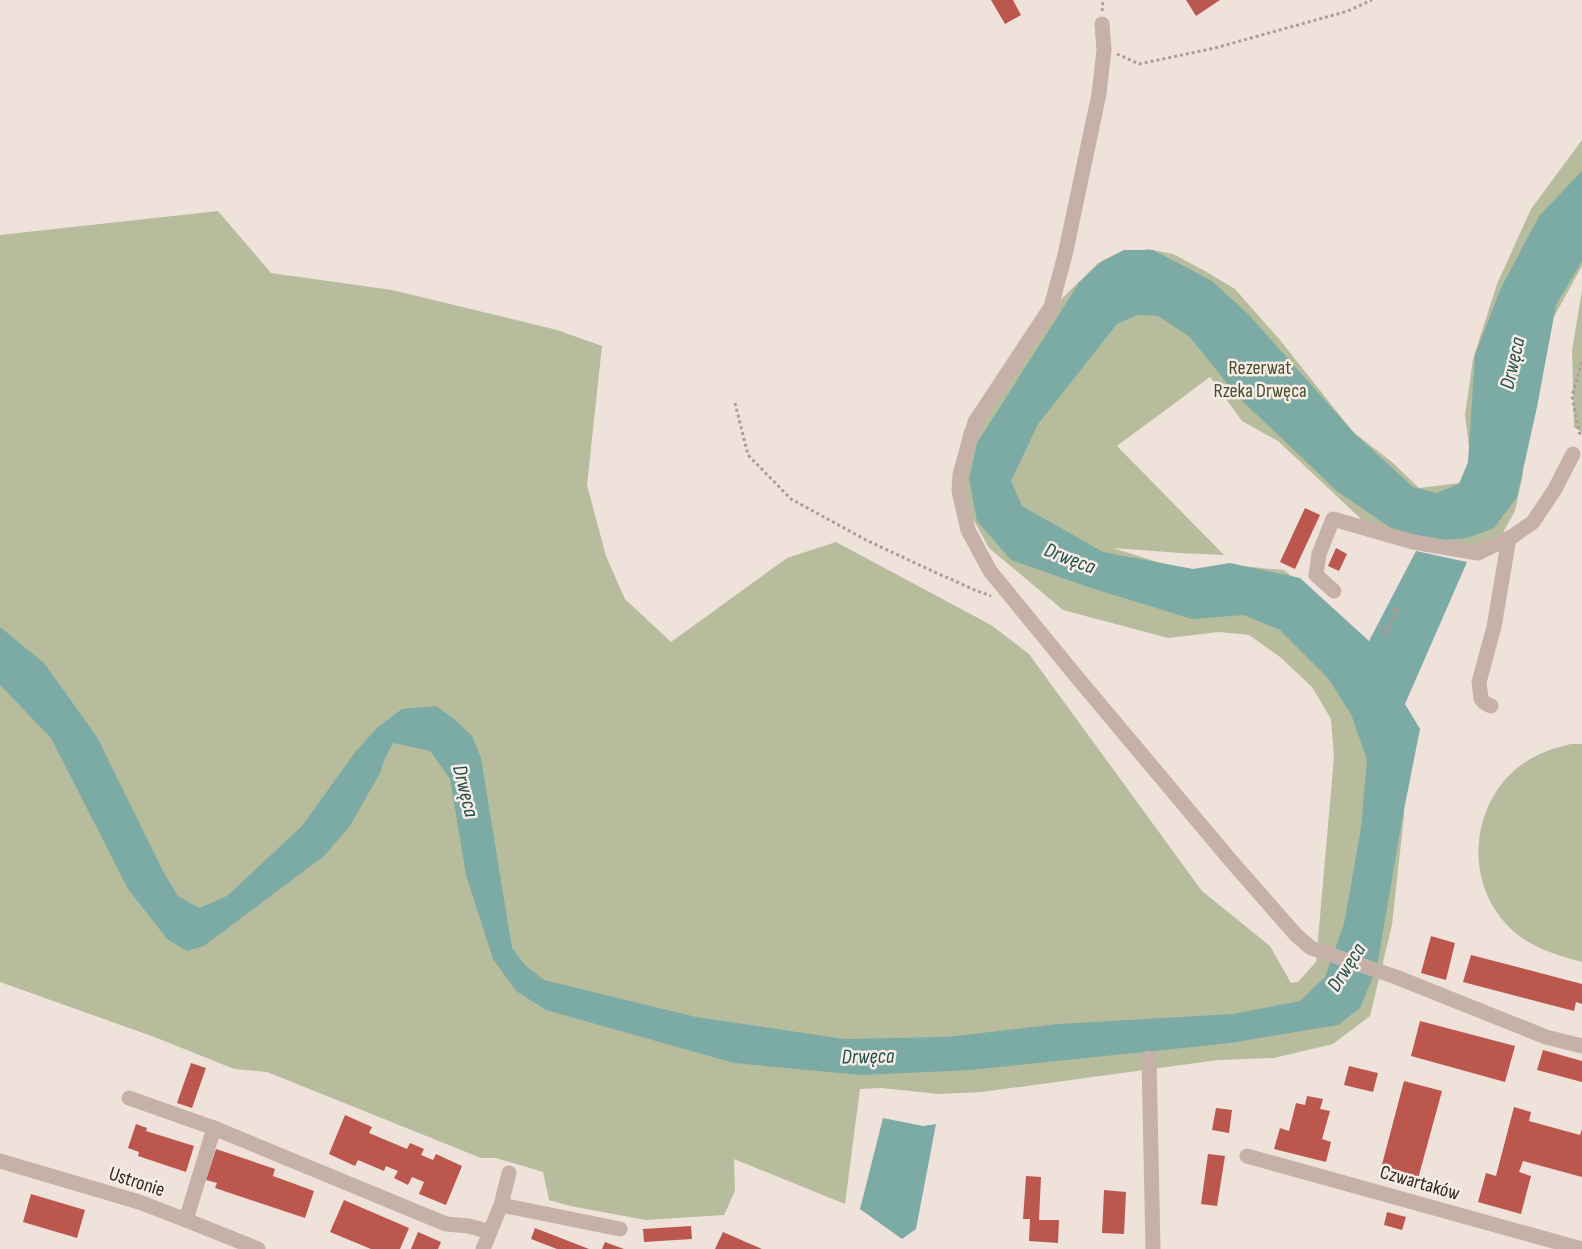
<svg xmlns="http://www.w3.org/2000/svg" width="1582" height="1249" viewBox="0 0 1582 1249" font-family="'Sofia Sans Condensed',sans-serif">
  <style>
    .green { fill: #b7bd9c }
    .water { fill: #7caaa5 }
    .building { fill: #bb574d }
    .lines { fill: none; stroke-linecap: round; stroke-linejoin: round }
    .path { stroke: #b29b92; stroke-width: 3; stroke-dasharray: 3 3; stroke-linecap: butt }
    .minor { stroke: #c6b1a8; stroke-width: 15 }
    .labels { text-anchor: middle; stroke-width: 5; stroke-linejoin: round; paint-order: stroke }
    .park-label { font-size: 20px; fill: #484f2d; stroke: #f7ede6 }
    .street-label { font-size: 20px; fill: #332927; stroke: #f7ede6 }
    .water-label { font-size: 21px; font-style: italic; fill: #21514d; stroke: #f7ede6 }
  </style>
  <rect width="100%" height="100%" fill="#efe2db"/>
  <!-- green -->
  <g class="green">
    <polygon points="1582,140 1582,266 1550,324 1522,426 1523,474 1515,511 1501,536 1496,541 1459,550 1376,533 1278,441 1242,421 1210,377 1117,446 1224,555 1180,553 1113,548 1192,573 1241,566 1284,570 1360,633 1401,729 1404,816 1392,925 1370,1016 1333,1044 1274,1058 1218,1060 982,1092 939,1094 881,1088 860,1089 845,1204 734,1159 735,1191 724,1215 646,1220 570,1206 549,1200 543,1172 496,1158 481,1158 267,1072 234,1069 157,1038 0,982 0,235 218,211 271,273 392,290 557,330 602,346 587,485 606,556 625,599 671,642 787,558 836,542 991,625 1029,654 1202,891 1270,946 1291,983 1298,982 1316,962 1334,757 1331,719 1312,687 1280,657 1249,635 1219,632 1168,638 1063,610 989,548 961,497 957,459 964,430 1040,320 1098,263 1147,249 1173,254 1205,271 1235,289 1280,340 1353,432 1392,462 1419,488 1459,483 1471,464 1465,415 1473,359 1497,284 1531,209"/>
    <polygon points="1582,290 1582,432 1574,427 1572,351"/>
    <path d="M1571 744H1582V962C1556 955 1532 948 1512 930 1463 885 1469 804 1521 765 1536 754 1553 748 1571 744Z"/>
  </g>
  <!-- water -->
  <g class="water">
    <polygon points="1582,171 1582,261 1556,305 1537,407 1517,497 1494,528 1467,538 1443,540 1395,531 1337,491 1237,396 1190,337 1158,316 1137,315 1117,324 1038,424 1011,481 1022,506 1103,552 1193,569 1230,563 1300,578 1369,641 1416,551 1467,562 1405,704 1420,729 1402,820 1377,967 1360,1008 1338,1025 1230,1043 1144,1052 971,1070 862,1075 734,1063 546,1010 516,991 493,959 466,875 450,779 430,751 393,743 385,758 380,773 350,826 324,856 204,946 187,951 168,940 128,889 51,738 0,685 0,627 44,663 97,737 164,873 178,896 199,908 227,896 302,826 356,751 378,727 402,709 436,706 454,719 472,736 481,758 512,948 525,965 544,980 696,1017 844,1039 946,1037 1058,1024 1233,1014 1300,1001 1325,977 1344,924 1361,828 1367,760 1351,714 1328,678 1280,630 1244,615 1192,619 1091,588 1011,560 977,521 969,479 977,443 1079,283 1102,261 1124,250 1153,250 1212,281 1248,314 1355,434 1413,487 1436,493 1459,484 1468,462 1475,355 1501,288 1539,216"/>
    <polygon points="883,1118 923,1126 936,1124 916,1229 902,1239 860,1209"/>
  </g>
  <!-- building -->
  <g class="building">
    <polygon points="991,0 1013,0 1021,15 1005,24"/>
    <polygon points="1186,0 1220,0 1196,16"/>
    <polygon points="1305,508 1320,515 1295,569 1280,562"/>
    <polygon points="1336,548 1347,554 1339,571 1328,566"/>
    <polygon points="1431,936 1455,943 1446,980 1421,973"/>
    <polygon points="1471,955 1582,984 1582,1004 1576,1002 1574,1011 1463,982"/>
    <polygon points="1420,1021 1515,1046 1505,1082 1411,1056"/>
    <polygon points="1543,1050 1582,1061 1582,1082 1537,1070"/>
    <polygon points="191,1063 206,1068 192,1108 177,1103"/>
    <polygon points="1349,1066 1378,1073 1373,1092 1344,1085"/>
    <polygon points="1404,1081 1442,1091 1416,1186 1379,1176"/>
    <polygon points="1307,1096 1323,1099 1320,1109 1330,1111 1322,1139 1331,1142 1326,1162 1274,1149 1280,1128 1289,1131 1296,1103 1305,1105"/>
    <polygon points="1514,1107 1531,1112 1529,1121 1580,1135 1582,1129 1582,1177 1523,1161 1519,1172 1531,1176 1521,1214 1478,1202 1486,1173 1496,1176"/>
    <polygon points="1216,1108 1232,1110 1229,1133 1212,1130"/>
    <polygon points="345,1115 372,1127 369,1133 407,1149 410,1143 424,1149 421,1155 433,1160 436,1154 462,1166 446,1205 419,1194 424,1182 412,1177 408,1185 394,1178 398,1171 386,1166 384,1171 358,1160 355,1166 329,1154"/>
    <polygon points="136,1124 147,1128 146,1131 194,1146 186,1172 138,1156 139,1152 128,1148"/>
    <polygon points="216,1149 275,1169 273,1176 314,1191 305,1218 215,1188 217,1183 206,1180"/>
    <polygon points="1208,1154 1225,1156 1217,1206 1201,1204"/>
    <polygon points="1026,1176 1041,1177 1039,1220 1059,1220 1058,1243 1029,1241 1030,1219 1023,1219"/>
    <polygon points="1104,1190 1126,1192 1124,1234 1102,1233"/>
    <polygon points="31,1194 85,1210 77,1238 23,1222"/>
    <polygon points="344,1200 409,1228 400,1249 371,1249 330,1232"/>
    <polygon points="1387,1212 1406,1217 1402,1230 1384,1225"/>
    <polygon points="691,1226 692,1239 644,1242 643,1229"/>
    <polygon points="535,1228 589,1249 557,1249 531,1239"/>
    <polygon points="418,1232 441,1242 438,1249 411,1249"/>
    <polygon points="723,1232 762,1249 715,1249"/>
    <polygon points="605,1242 624,1249 602,1249"/>
  </g>
  <g class="lines">
    <!-- path -->
    <g class="path">
      <polyline points="1102,11 1103,0"/>
      <polyline points="1117,54 1139,64 1215,48 1348,11 1372,0"/>
      <polyline points="1582,362 1572,396 1579,432 1582,437"/>
      <polyline points="735,403 748,455 791,499 866,540 928,569 977,591 991,596"/>
      <polyline points="1397,611 1400,606"/>
      <polyline points="1379,626 1388,630"/>
      <polyline points="1385,636 1397,611 1389,607"/>
    </g>
    <!-- minor -->
    <g class="minor">
      <polyline points="1102,24 1104,50 1099,94 1065,255 1051,307 975,422 960,474 959,491 968,530 990,571 1076,676 1232,862 1296,935 1311,948 1396,977 1546,1037 1582,1046"/>
      <polyline points="1334,591 1316,575 1319,554 1333,519 1413,542 1478,553 1513,536 1533,522 1555,489 1573,454"/>
      <polyline points="1491,706 1485,703 1481,699 1479,682 1494,627 1509,538"/>
      <polyline points="1149,1058 1153,1249"/>
      <polyline points="129,1098 214,1128 186,1220"/>
      <polyline points="214,1128 446,1224 469,1226 490,1232"/>
      <polyline points="1247,1156 1582,1249"/>
      <polyline points="0,1161 139,1202 186,1220 258,1249"/>
      <polyline points="501,1205 509,1173"/>
      <polyline points="483,1249 501,1205 620,1229"/>
    </g>
  </g>
  <g class="labels">
    <!-- park labels -->
    <g class="park-label">
      <text x="1260" y="374">Rezerwat<tspan x="1260" dy="23">Rzeka Drwęca</tspan></text>
    </g>
    <!-- street labels -->
    <g class="street-label">
      <text transform="translate(137 1181) rotate(18)" y="7">Ustronie</text>
      <text transform="translate(1420 1182) rotate(16)" y="7">Czwartaków</text>
    </g>
    <!-- water labels -->
    <g class="water-label">
      <text transform="translate(1512 363) rotate(-77)" y="7">Drwęca</text>
      <text transform="translate(1070 558) rotate(21)" y="7">Drwęca</text>
      <text transform="translate(466 791) rotate(76)" y="7">Drwęca</text>
      <text transform="translate(1346 967) rotate(-57)" y="7">Drwęca</text>
      <text transform="translate(868 1056) rotate(-1)" y="7">Drwęca</text>
    </g>
  </g>
</svg>
